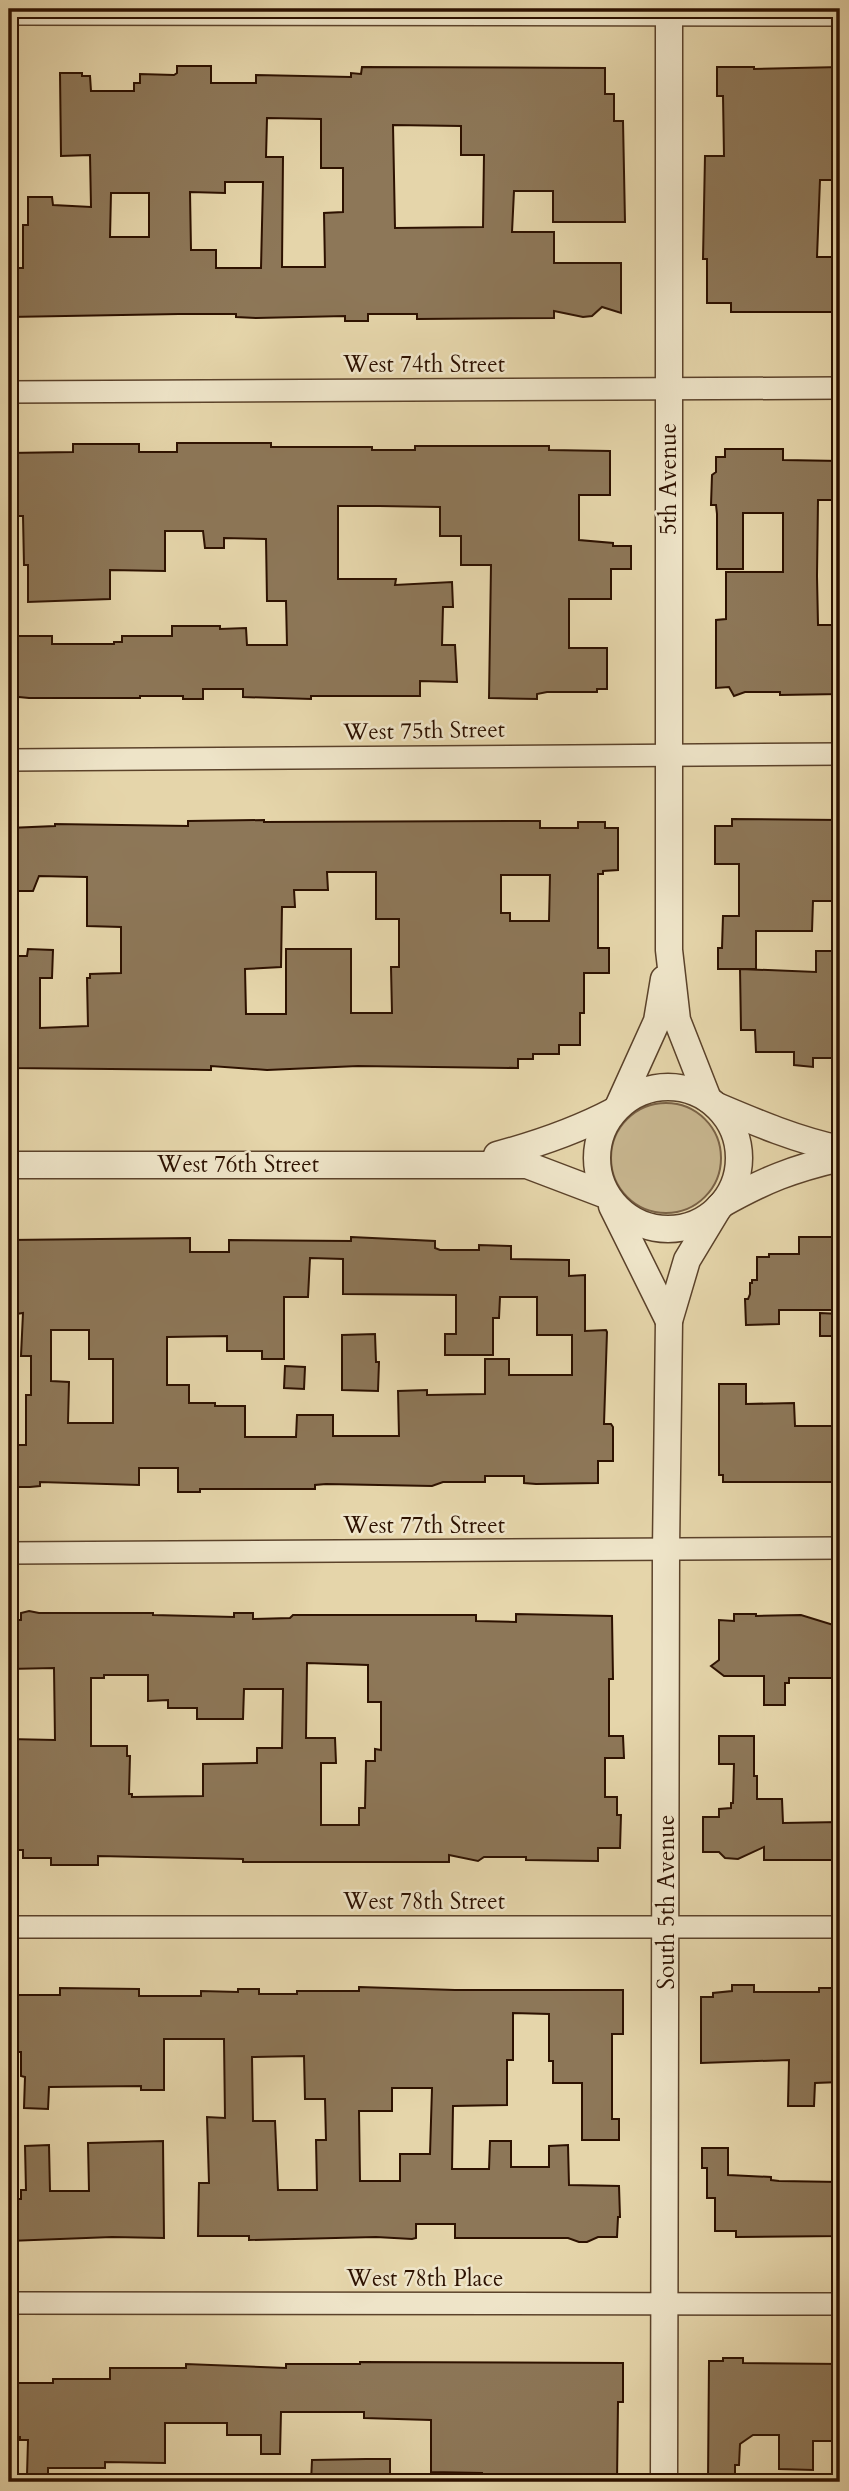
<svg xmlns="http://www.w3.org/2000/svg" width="849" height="2491" viewBox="0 0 849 2491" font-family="Cardo,serif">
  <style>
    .green { fill: #c6b48d; stroke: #7a6246; stroke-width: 2 }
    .building { fill: #8d7758; stroke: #2d1100; stroke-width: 2; fill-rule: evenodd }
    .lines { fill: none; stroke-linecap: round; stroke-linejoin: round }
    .minor-casing { stroke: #5b422a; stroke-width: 24 }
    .tertiary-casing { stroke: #5b422a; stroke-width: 29 }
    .minor { stroke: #eee4c8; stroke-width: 21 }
    .tertiary { stroke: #eee4c8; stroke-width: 26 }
    .labels { text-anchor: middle; stroke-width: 5; stroke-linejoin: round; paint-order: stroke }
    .street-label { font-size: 23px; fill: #2d1100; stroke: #eee4c8 }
  </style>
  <rect width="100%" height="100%" fill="#e5d5aa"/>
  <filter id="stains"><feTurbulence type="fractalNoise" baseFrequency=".00286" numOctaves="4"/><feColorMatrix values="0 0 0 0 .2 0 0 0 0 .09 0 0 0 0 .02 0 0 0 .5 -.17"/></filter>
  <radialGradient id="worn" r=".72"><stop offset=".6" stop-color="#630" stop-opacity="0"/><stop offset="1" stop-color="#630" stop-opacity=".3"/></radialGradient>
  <!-- green -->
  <circle class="green" cx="666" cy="1158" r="55"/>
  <!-- building -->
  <g class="building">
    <path d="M177 66H211V83H256V75L351 77V73L361 74 362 67 605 68V94H614V121H623L625 222H553V191H514L512 232H554V263H621V313L602 307 592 316 583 317 554 311V318L417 319V314H368V321H345V316L256 318 236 317V314H179L9 317V268H23V225H28V197H52L53 205 91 207 90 155 61 156 60 73H82V76H90L91 91H134V83H140V74L174 75 177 73ZM267 118 321 119V168H343V212L324 213 325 267H282L283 157H266ZM393 125 461 126V155H484L483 227 395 228ZM225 182H263L261 268H216V250H191L190 192 225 193ZM111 193H149V237H110Z"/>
    <polygon points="717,67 754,67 754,69 840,67 840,180 820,180 817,257 840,257 840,312 731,312 731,303 707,303 707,259 703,259 705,156 724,156 723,96 717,96"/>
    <polygon points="177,443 271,443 271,447 372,447 372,450 415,450 415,446 549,446 549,450 610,451 610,495 579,495 579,540 613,543 613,546 631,546 631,569 611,569 611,599 569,599 569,648 607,648 607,689 597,689 597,692 547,692 537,694 537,699 489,698 491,565 461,565 461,536 440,536 440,507 379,506 338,506 338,579 396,579 395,585 452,582 453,607 443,607 442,645 455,645 457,682 420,681 420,696 311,696 311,699 243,697 243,689 203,689 203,699 183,699 183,696 140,696 140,698 29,698 9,696 9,636 52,636 52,644 114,644 114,642 122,642 122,636 172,636 172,626 220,626 220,629 246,628 247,645 287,645 286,601 267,601 266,539 224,538 224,548 205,548 203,531 165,531 165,571 110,570 110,599 28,602 28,565 24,565 23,516 9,516 9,453 73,452 73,444 139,444 139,452 177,452"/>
    <polygon points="725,449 783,449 783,460 840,461 840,500 818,500 817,576 818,625 840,625 840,694 780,695 780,692 745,692 734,696 729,687 716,688 716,620 726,619 726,572 783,572 783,513 743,513 743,569 717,569 717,514 716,505 711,505 712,475 716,472 716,457 725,457"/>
    <polygon points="732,819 840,820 840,901 813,901 812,931 756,931 756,969 718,969 718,948 722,948 723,916 739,916 739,864 715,864 715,826 732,826"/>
    <path d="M264 820V822L540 821V828H578V822H605V828H618V870L603 871V874H598V948H609V973H584V1013H580V1045H559V1054H533V1059H518V1068L358 1066 267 1070 211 1066V1070L9 1068V1005H15L16 956H27L28 949 53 950 52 978H40V1028L88 1026 87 978H90V974L121 973V927L87 926V877L39 876 33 891H9V828L55 826V824L188 826V821ZM327 872H376V919H399V967H391L392 1013H351V949H286V1014H246L245 969 281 967 282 907H295L294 890H328ZM501 875H550L549 921H510V913H501Z"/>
    <polygon points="816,951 840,951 840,1052 832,1052 832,1058 813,1058 813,1067 794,1065 794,1052 756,1052 755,1030 741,1030 740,969 816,972"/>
    <path d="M351 1237 435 1241V1248L440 1250H479V1245L511 1246V1259L569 1260V1276L585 1275V1331L606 1330 607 1332 604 1424H611L613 1427V1461H598V1483L536 1484 524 1483V1476H485V1482H443L432 1486 326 1484 315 1485V1489H200V1492H178V1468H139V1485L40 1482V1486L30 1487H9V1445H26V1395H31V1356H21L23 1313 9 1315V1240L190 1238V1252H229V1240L351 1241ZM310 1258 343 1259V1294L456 1295V1334H445V1355H493V1318H499L500 1297H537V1335H572V1375H509V1359H485V1394L427 1395V1390L398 1391 399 1436H333V1415H297L296 1437H245V1406H215V1403H189V1385H167V1337L227 1336V1351H262V1359H284V1297H308ZM51 1330H89V1359H113V1423H68L69 1382 51 1381Z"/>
    <polygon points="799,1237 840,1237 837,1310 779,1310 779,1324 746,1325 745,1299 748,1299 750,1294 750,1283 752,1283 752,1280 757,1280 757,1257 769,1257 769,1254 799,1254"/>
    <polygon points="820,1313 840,1314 840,1336 820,1336"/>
    <polygon points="375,1334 376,1362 379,1362 378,1391 342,1390 342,1335"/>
    <polygon points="285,1366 305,1367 304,1389 284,1388"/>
    <polygon points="719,1384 746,1384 746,1404 794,1403 795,1426 833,1426 833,1437 840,1437 840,1482 723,1482 723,1475 719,1475"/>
    <path d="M29 1611 39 1613H153V1615L234 1617V1613H253V1619L290 1618 293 1615H476V1621L516 1622V1614L612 1616 613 1679H609V1736H623L624 1758H605V1797H617V1815H621L620 1848H598V1861L526 1860V1857H484L478 1861 449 1855V1862H243V1859L98 1856V1865H51V1858H23V1850H9V1739L55 1740 54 1668 9 1669V1620H21V1613ZM307 1663 368 1665V1702H381V1750L375 1749V1761H366L365 1808H359V1825H321V1763H336L335 1738H306ZM104 1675H148V1701L168 1700V1708H197V1719H243L244 1689H283L282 1748H257V1763L203 1764V1796L132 1797V1794H129L130 1756H127V1746H91V1678H104Z"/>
    <polygon points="734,1614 756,1614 756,1616 801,1615 840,1627 840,1678 789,1678 789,1683 785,1683 785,1705 764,1705 764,1676 724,1676 711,1666 719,1660 719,1620 734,1621"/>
    <polygon points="719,1736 754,1736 754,1776 757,1776 757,1799 782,1799 783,1823 840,1822 840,1860 764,1860 764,1847 738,1859 725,1858 719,1852 703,1852 703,1817 719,1817 719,1809 731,1808 731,1803 733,1803 734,1764 719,1764"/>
    <polygon points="732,1985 754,1985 754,1992 819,1992 819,1988 840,1988 840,2082 815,2083 814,2106 788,2106 789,2060 701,2063 701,1997 713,1997 713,1993 732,1991"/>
    <path d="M359 1987 455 1990H623V2034H612V2119H619V2140H582V2083H553V2061H549V2014L513 2013V2060H507V2105L453 2106 452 2169H489L490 2141H511V2167H549V2146L568 2145 569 2185 619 2186 620 2217H618L617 2237H598L587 2242H579L568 2238H455V2224H416V2238L412 2239 376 2237 249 2240V2236H198L199 2183H209L207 2117 225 2118 224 2039H164V2090H141V2086L49 2087 48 2109 24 2108 25 2077 21 2076V2052H9V1995H60V1988L139 1989V1996H201V1991L238 1992V1989H259V1994H297V1991H359ZM304 2056 305 2099H325L326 2140H316L317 2190H278L275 2121H253L252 2057ZM392 2088H432L430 2154H400V2181H360L359 2111H392Z"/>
    <polygon points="163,2141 164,2238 112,2237 9,2241 9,2199 21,2199 21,2190 26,2190 25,2146 49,2145 50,2191 89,2191 88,2143"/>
    <polygon points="702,2148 728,2148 728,2175 771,2177 771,2180 779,2181 840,2182 840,2236 736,2237 736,2231 715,2231 715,2198 707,2198 707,2168 702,2168"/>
    <polygon points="723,2358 743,2358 743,2363 840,2364 840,2437 832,2437 832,2441 813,2441 813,2470 779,2469 779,2435 753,2435 740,2444 739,2465 735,2465 735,2482 708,2482 709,2361 723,2361"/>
    <polygon points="360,2362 623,2363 623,2402 618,2402 617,2482 482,2482 482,2473 431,2472 431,2420 364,2418 364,2412 281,2412 280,2454 261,2454 261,2435 227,2435 227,2423 165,2423 165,2463 105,2462 105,2468 48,2468 48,2475 27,2475 28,2440 20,2440 20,2437 9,2437 9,2383 53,2383 53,2379 110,2379 110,2368 186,2368 186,2364 286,2368 286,2364 360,2364"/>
    <polygon points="366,2459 390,2459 390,2482 311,2482 312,2460"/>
  </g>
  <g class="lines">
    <!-- minor casing -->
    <g class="minor-casing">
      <g id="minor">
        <polyline points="9,14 840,15"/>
        <polyline points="9,392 840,388"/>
        <polyline points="9,760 840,754"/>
        <polyline points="9,1553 840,1548"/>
        <polyline points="9,1927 840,1927"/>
        <polyline points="9,2303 840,2304"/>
      </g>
    </g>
    <!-- tertiary casing -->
    <g class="tertiary-casing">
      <g id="tertiary">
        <polyline points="669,9 669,950 677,1020 708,1099"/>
        <circle cx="668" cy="1158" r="71"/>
        <path d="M717 1106C757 1123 797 1140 840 1149"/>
        <polyline points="618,1107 657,1021 664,979"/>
        <path d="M497 1155C538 1144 576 1131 614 1111"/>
        <polyline points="9,1165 527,1165 606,1195"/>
        <path d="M722 1204C765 1180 792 1169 840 1158"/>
        <polyline points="612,1206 669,1321"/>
        <polyline points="664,2482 666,1550 669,1321 687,1260 719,1207"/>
      </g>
    </g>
    <!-- minor -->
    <use href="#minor" class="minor"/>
    <!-- tertiary -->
    <use href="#tertiary" class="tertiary"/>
  </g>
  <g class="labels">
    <!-- street labels -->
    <g class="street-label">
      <text x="424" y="372">West 74th Street</text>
      <text transform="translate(668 479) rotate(-90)" y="8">5th Avenue</text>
      <text transform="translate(424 730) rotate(-1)" y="8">West 75th Street</text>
      <text x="238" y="1172">West 76th Street</text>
      <text x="424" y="1533">West 77th Street</text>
      <text x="424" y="1909">West 78th Street</text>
      <text transform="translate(666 1902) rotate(-90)" y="8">South 5th Avenue</text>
      <text x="425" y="2286">West 78th Place</text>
    </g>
  </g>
  <!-- margin -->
  <rect width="849" height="2491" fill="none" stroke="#e5d5aa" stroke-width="35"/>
  <rect x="10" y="10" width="828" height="2470" fill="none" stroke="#2d1100" stroke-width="3.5"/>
  <rect x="18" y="18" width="814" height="2456" fill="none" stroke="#2d1100" stroke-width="2"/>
  <rect width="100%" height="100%" filter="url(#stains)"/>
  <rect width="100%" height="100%" fill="url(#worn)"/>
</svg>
